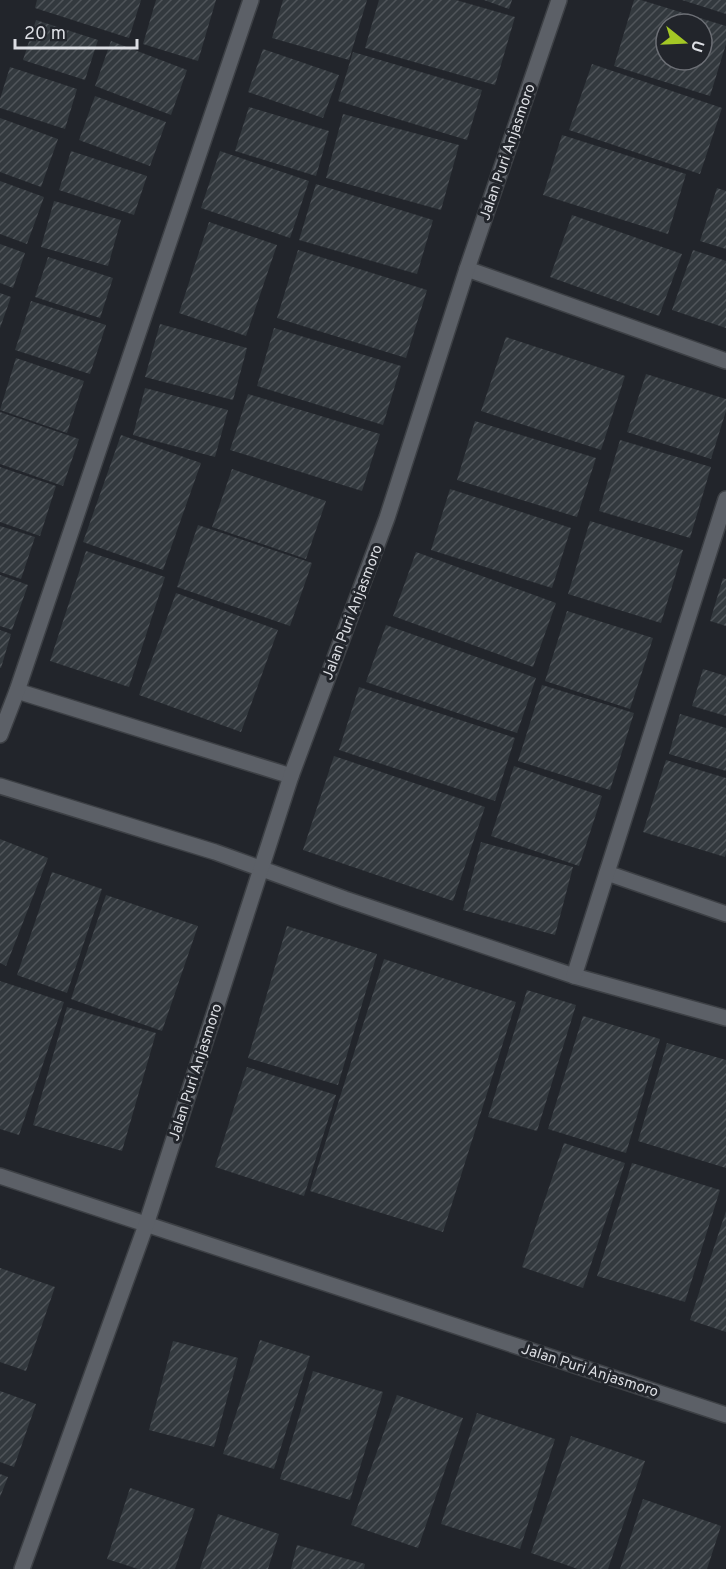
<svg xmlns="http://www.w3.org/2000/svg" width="726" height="1569" viewBox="0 0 726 1569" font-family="Overpass,sans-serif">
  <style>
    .building { fill: url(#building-hatch); fill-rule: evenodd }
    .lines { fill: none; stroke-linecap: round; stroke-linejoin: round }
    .street-casing { stroke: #3d4045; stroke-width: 18 }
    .street { stroke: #5c6067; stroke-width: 15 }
    .labels { text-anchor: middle; stroke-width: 6; stroke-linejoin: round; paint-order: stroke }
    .street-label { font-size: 15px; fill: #dcdee3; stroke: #22252b }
  </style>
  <defs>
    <pattern id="building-hatch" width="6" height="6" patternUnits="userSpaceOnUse" patternTransform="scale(1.5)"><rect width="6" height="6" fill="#33393e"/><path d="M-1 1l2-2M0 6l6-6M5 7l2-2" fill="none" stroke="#50555a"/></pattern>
  </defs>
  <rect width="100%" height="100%" fill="#22252b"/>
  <!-- building -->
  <g class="building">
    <polygon points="37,0 141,0 129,38 35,8"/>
    <polygon points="156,0 216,0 198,61 143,44"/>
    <polygon points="283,0 367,0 349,60 272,38"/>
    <polygon points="379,0 456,0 515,17 495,85 365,48"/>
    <polygon points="484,0 512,0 509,9"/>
    <path d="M634 0H641L726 26V44L710 96 614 66ZM666 24H702V60H666Z"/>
    <polygon points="682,0 726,0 726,14"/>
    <polygon points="36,20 98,40 85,80 23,60"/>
    <polygon points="111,41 187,70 171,115 95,86"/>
    <polygon points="263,49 339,75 323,118 248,92"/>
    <polygon points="353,52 482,90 467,140 338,101"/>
    <polygon points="592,64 722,108 700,174 569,130"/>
    <polygon points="10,67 77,89 65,129 0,108 0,99"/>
    <polygon points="95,96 166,122 150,166 79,140"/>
    <polygon points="249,107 329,131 316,176 235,151"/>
    <polygon points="343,114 459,145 441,210 326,178"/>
    <polygon points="0,118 58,139 41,187 0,172"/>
    <polygon points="562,135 686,174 668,234 543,195"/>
    <polygon points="71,151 147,176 134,215 59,190"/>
    <polygon points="220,151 309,181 290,238 201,208"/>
    <polygon points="0,181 44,197 27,244 0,234"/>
    <polygon points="316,184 433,220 417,274 299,240"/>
    <polygon points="717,188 726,191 726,249 700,241"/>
    <polygon points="54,201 121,220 108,266 41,247"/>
    <polygon points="572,215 682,254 659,316 550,277"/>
    <polygon points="209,222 277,245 246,336 179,313"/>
    <polygon points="0,244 25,253 13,288 0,283"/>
    <polygon points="298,250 427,290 406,358 277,318"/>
    <polygon points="693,250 726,261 726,328 672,310"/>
    <polygon points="48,257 113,278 100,318 35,297"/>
    <polygon points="0,293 11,297 0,328"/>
    <polygon points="31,301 106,325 90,374 15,350"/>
    <polygon points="160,324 247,348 233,400 145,377"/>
    <polygon points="274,328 401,366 383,425 257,386"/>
    <polygon points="506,337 625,376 601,450 481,411"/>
    <polygon points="16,358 84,381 67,433 0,410"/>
    <polygon points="646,374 726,399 726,411 711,459 627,432"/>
    <polygon points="145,388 228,410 215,457 133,435"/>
    <polygon points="248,394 380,434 362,491 230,450"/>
    <polygon points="0,412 79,439 63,486 0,464"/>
    <polygon points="475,421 596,458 577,517 457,480"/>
    <polygon points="121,435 201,463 163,570 83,542"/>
    <polygon points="620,440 711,467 690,538 599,511"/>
    <polygon points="0,467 56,486 40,536 0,522"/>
    <polygon points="232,469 326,501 306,559 212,527"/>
    <polygon points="450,489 571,528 552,588 431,550"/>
    <polygon points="590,521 683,550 661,623 568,594"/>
    <polygon points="198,525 312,563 290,626 177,587"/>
    <polygon points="0,526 35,537 21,579 0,572"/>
    <polygon points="86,551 165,577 129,687 50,661"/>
    <polygon points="416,552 556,603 533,667 393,616"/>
    <polygon points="0,575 28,585 12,630 0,626"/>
    <polygon points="723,578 726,579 726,626 710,621"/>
    <polygon points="176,593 278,630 241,732 139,695"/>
    <polygon points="567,611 653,638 630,709 545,681"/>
    <polygon points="386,625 536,678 517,733 366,682"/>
    <polygon points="0,630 11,634 1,668 0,668"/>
    <polygon points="703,669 726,676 726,716 692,706"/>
    <polygon points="542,685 634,713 610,790 518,761"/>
    <polygon points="359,687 515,738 495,801 339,750"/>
    <polygon points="680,714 726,728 726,771 669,754"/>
    <polygon points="334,756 485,807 453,901 303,850"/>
    <polygon points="666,760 726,778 726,853 725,857 643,832"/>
    <polygon points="514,766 602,796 579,866 491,836"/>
    <polygon points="0,839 48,858 6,966 0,963"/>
    <polygon points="481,842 573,867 555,935 463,910"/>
    <polygon points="52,872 102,889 67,993 17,975"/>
    <polygon points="106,895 198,926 162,1031 71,999"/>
    <polygon points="287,926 377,954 338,1085 248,1058"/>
    <polygon points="384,959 516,1002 443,1232 310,1191"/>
    <polygon points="0,981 64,1002 19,1135 0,1129"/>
    <polygon points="527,990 576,1005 537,1131 488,1117"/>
    <polygon points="67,1007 156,1033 122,1151 33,1125"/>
    <polygon points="583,1016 660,1039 626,1153 548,1129"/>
    <polygon points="667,1043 726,1060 726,1168 638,1141"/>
    <polygon points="247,1067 336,1095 304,1196 215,1167"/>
    <polygon points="564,1143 625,1163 583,1288 522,1267"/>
    <polygon points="632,1163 720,1190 685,1302 597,1276"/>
    <polygon points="726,1211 726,1332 690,1320"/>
    <polygon points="0,1268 55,1287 26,1371 0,1362"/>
    <polygon points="260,1340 310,1356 274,1469 223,1454"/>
    <polygon points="173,1341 238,1358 214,1447 149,1430"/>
    <polygon points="313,1371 383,1392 350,1500 280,1479"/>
    <polygon points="0,1391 36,1404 14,1467 0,1462"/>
    <polygon points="397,1395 463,1418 418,1548 351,1525"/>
    <polygon points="477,1413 555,1439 520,1549 441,1524"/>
    <polygon points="571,1436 645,1461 608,1569 578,1569 531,1553"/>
    <polygon points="0,1474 8,1477 0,1497"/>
    <polygon points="130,1488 195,1509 175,1569 138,1569 107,1559"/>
    <polygon points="643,1499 721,1526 707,1569 620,1569"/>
    <polygon points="218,1514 279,1534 268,1569 200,1569"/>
    <polygon points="297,1545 365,1564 364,1569 291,1569"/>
  </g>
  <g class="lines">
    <!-- street casing -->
    <g class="street-casing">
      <g id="street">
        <polyline points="467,269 726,361"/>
        <polyline points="17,691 291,776"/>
        <polyline points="0,735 17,691 251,0"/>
        <polyline points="0,786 215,852 345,899 574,976 726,1018"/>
        <polyline points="607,873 726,914"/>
        <polyline points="574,976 726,499"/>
        <polyline points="0,1176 726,1415"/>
        <polyline points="22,1569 146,1225 291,776 387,518 467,269 559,0"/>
      </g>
    </g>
    <!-- street -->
    <use href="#street" class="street"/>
  </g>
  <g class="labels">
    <!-- street labels -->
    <g class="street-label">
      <text transform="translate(507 152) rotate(-71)" y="5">Jalan Puri Anjasmoro</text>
      <text transform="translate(352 612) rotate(-69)" y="5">Jalan Puri Anjasmoro</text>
      <text transform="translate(195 1072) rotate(-72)" y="5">Jalan Puri Anjasmoro</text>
      <text transform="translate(590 1370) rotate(18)" y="5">Jalan Puri Anjasmoro</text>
    </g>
  </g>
  <!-- north arrow -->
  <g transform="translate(684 42) rotate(108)"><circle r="28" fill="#22252b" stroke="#6c6f75" stroke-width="1.5"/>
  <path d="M0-4.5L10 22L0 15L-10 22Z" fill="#a4c825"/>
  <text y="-9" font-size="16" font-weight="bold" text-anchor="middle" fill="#dcdee3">U</text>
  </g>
  <!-- scale -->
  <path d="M15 39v9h122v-9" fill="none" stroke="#dcdee3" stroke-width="3"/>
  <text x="24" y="39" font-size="18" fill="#dcdee3" stroke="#22252b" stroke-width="4.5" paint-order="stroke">20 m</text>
</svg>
